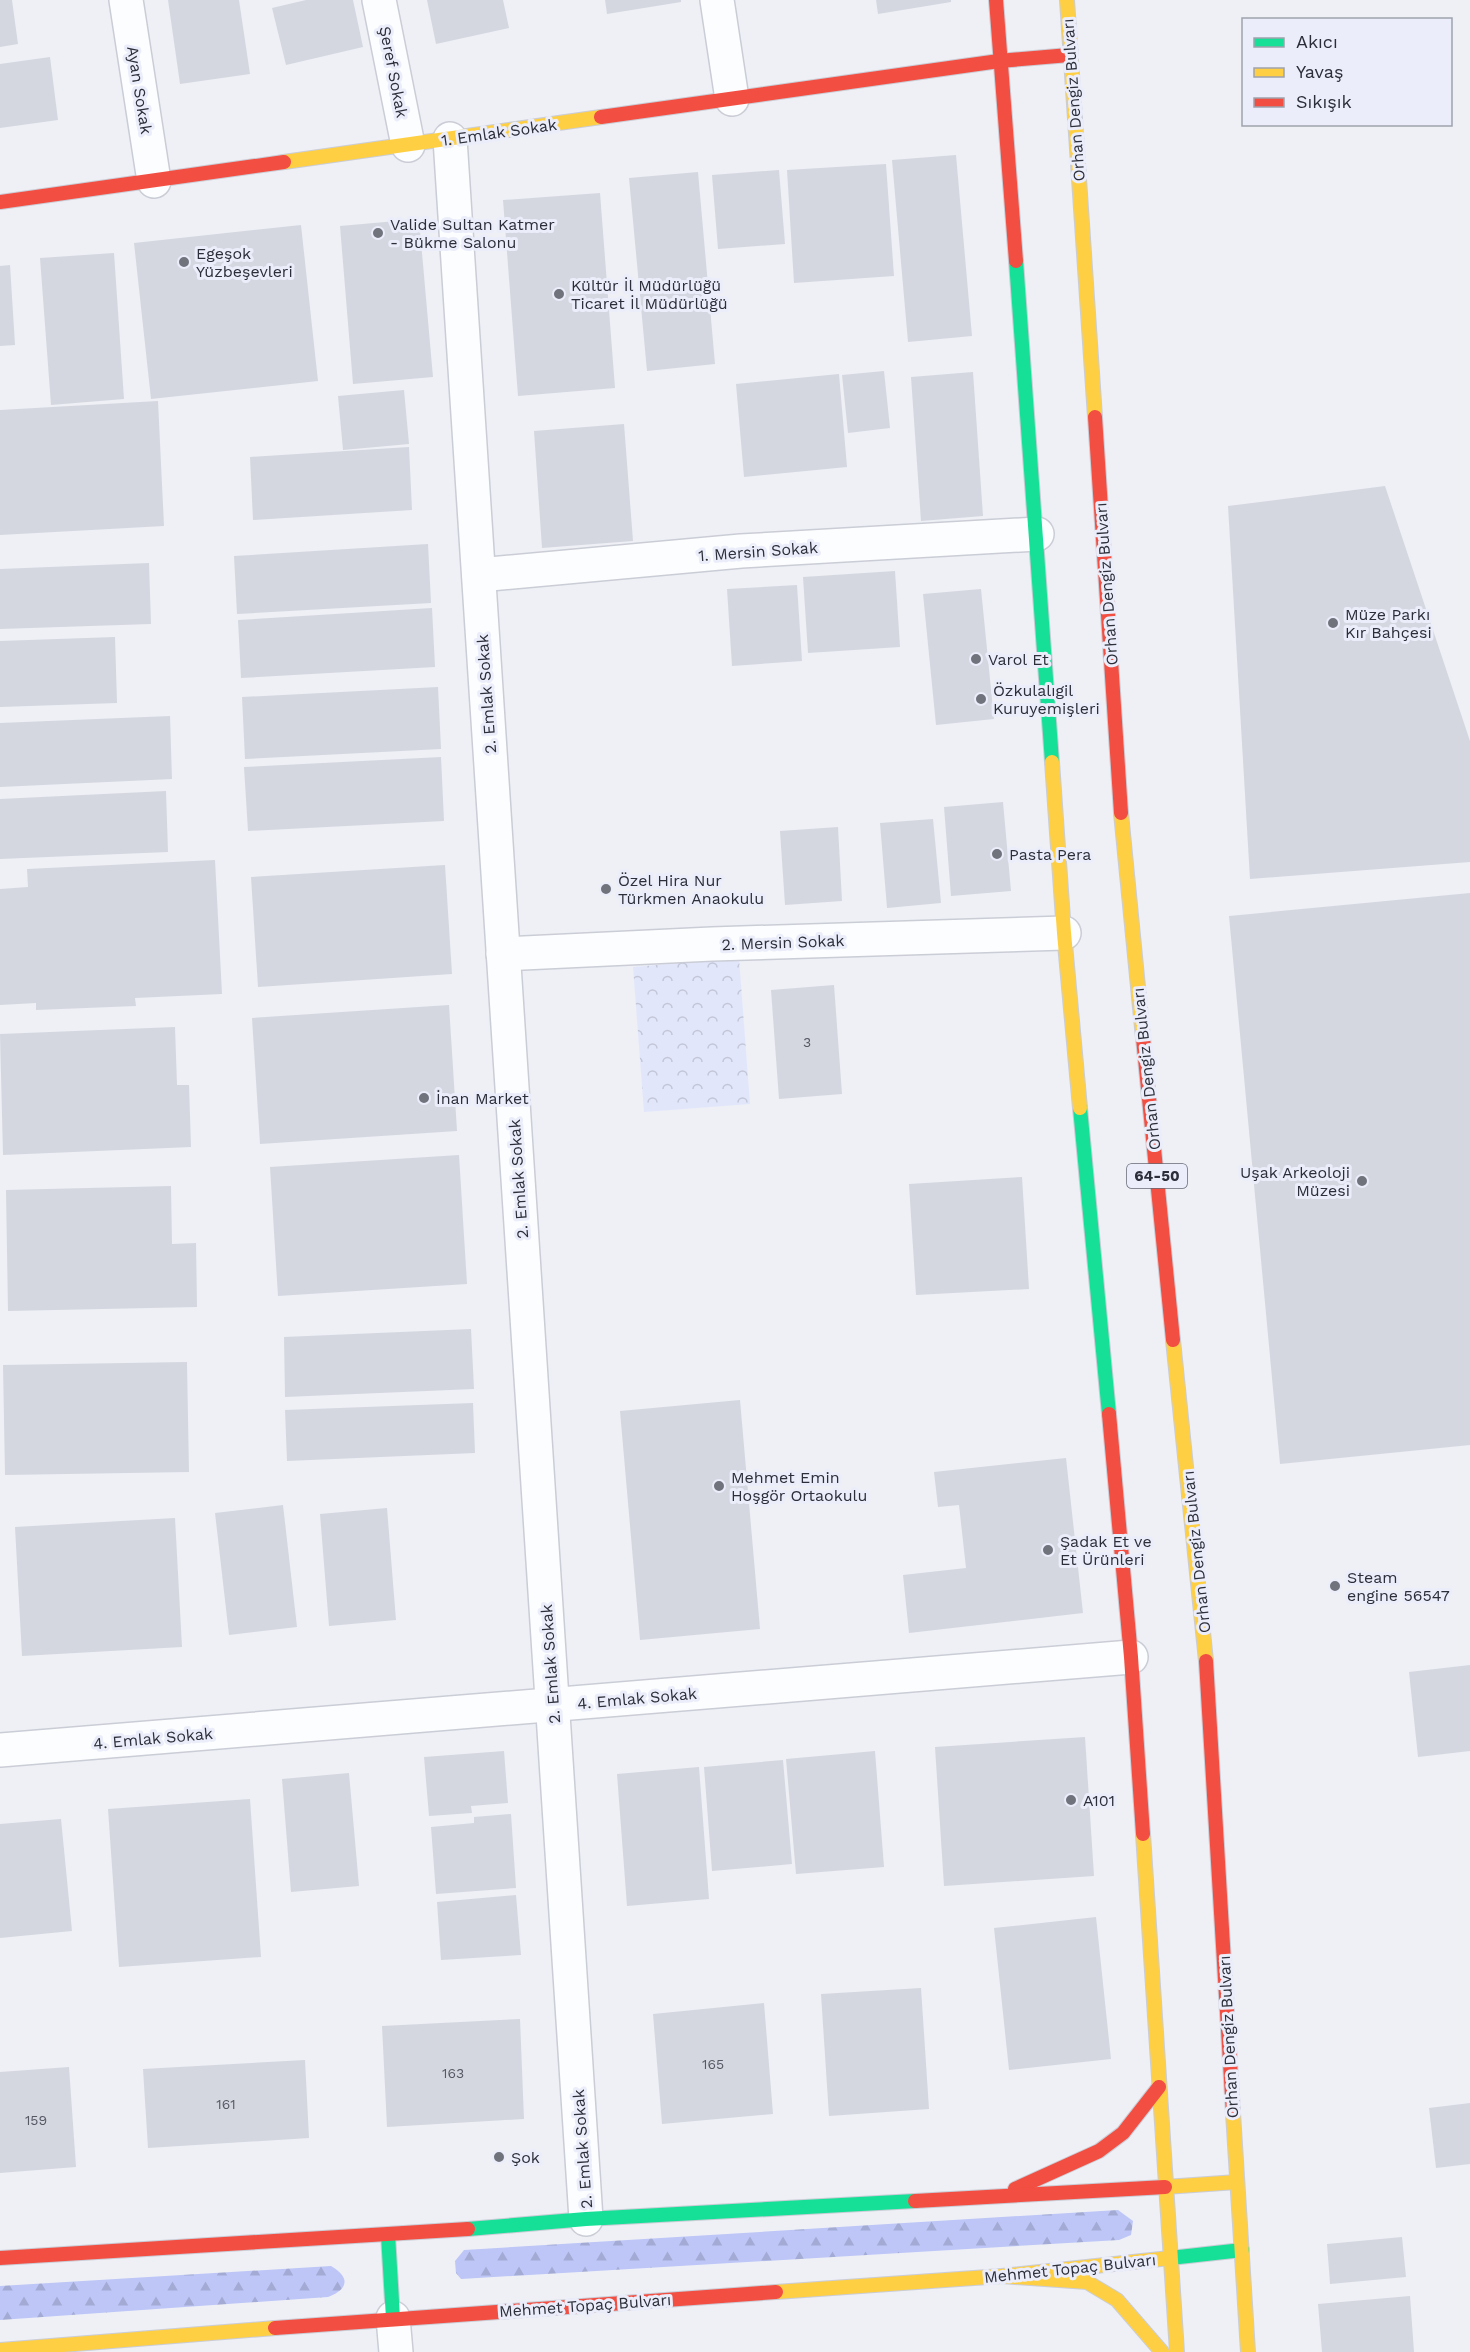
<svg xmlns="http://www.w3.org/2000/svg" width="1470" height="2352" viewBox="0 0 1470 2352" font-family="'Work Sans',sans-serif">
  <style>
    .forest { fill: url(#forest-firs) }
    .park { fill: url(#park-crowns) }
    .building { fill: #d5d7e0 }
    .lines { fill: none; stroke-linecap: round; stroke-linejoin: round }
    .street-casing { stroke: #cbcdd6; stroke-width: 36 }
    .fast-casing { stroke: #cbcdd6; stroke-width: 16 }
    .slow-casing { stroke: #cbcdd6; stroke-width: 16 }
    .jam-casing { stroke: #cbcdd6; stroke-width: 16 }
    .street { stroke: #fcfdfe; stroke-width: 33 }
    .fast { stroke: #16e098; stroke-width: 14 }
    .slow { stroke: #ffcf43; stroke-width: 14 }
    .jam { stroke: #f24e42; stroke-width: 14 }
    .poi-dot { fill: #70737c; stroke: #ebeefa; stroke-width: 2 }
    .labels { text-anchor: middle; stroke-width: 6; stroke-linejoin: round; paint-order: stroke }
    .number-label { font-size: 14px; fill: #565964 }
    .shield { fill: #ebeefa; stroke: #656874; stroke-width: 1.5 }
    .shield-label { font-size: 15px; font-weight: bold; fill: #2c2f3a }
    .street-label { font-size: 16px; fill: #2c2f3a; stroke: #ebeefa }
    .poi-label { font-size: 16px; fill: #2c2f3a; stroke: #ebeefa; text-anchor: start }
  </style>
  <defs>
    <pattern id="forest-firs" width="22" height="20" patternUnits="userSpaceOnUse" patternTransform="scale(1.5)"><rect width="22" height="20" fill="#bdc6f6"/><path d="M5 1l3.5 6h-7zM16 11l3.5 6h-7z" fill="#a3aad4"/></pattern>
    <pattern id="park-crowns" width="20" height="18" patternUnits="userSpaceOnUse" patternTransform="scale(1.5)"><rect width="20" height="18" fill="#e2e6fa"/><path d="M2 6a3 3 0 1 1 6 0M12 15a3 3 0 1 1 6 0" fill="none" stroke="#c2c6d7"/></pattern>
  </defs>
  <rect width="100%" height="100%" fill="#eef0f6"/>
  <!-- forest -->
  <g class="forest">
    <polygon points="1118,2210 1133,2221 1131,2235 1119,2240 461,2279 456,2273 455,2261 464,2250"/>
    <path d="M331 2266C350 2277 349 2289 328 2297L0 2320V2286Z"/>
  </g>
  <!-- park -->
  <polygon class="park" points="739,958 750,1104 644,1112 633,967"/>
  <!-- building -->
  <g class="building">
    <polygon points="0,0 12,0 18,44 0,47"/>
    <polygon points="168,0 239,0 250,74 180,84"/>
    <polygon points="306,0 353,0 363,47 286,65 272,8"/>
    <polygon points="427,0 503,0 509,28 436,44"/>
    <polygon points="605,0 681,0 681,2 607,14"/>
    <polygon points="876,0 951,0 951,2 878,14"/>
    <polygon points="50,57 58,120 0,128 0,64"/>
    <polygon points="956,155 972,336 908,342 892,160"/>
    <polygon points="886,164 894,276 794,283 787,170"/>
    <polygon points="779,170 785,244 718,249 712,175"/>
    <polygon points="698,172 715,364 647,371 629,178"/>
    <polygon points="600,193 615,388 518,396 503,200"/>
    <polygon points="419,219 433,377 353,384 340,226"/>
    <polygon points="301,225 318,381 151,399 134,243"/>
    <polygon points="114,253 124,399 51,405 40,258"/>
    <polygon points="10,265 15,345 0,346 0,266"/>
    <polygon points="884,371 890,428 848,433 842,375"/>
    <polygon points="973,372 983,516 921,521 911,377"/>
    <polygon points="839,374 847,467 744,477 736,384"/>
    <polygon points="404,390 409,444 343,450 338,396"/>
    <polygon points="158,401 164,526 0,535 0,410"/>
    <polygon points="624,424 633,541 542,548 534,431"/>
    <polygon points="409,447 412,510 253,520 250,457"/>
    <polygon points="1385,486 1470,741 1470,862 1250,879 1228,506"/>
    <polygon points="428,544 431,603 237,614 234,556"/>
    <polygon points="149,563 151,624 0,629 0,569"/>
    <polygon points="895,571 900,647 808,653 803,577"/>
    <polygon points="797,585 802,661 732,666 727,589"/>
    <polygon points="981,589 994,719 936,725 923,594"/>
    <polygon points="432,608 435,667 241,678 238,620"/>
    <polygon points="115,637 117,703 0,707 0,641"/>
    <polygon points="438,687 441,749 245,759 242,697"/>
    <polygon points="170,716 172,779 0,787 0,723"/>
    <polygon points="441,757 444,821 248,831 244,767"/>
    <polygon points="166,791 168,852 0,859 0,799"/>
    <polygon points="1003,802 1011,891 951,896 944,807"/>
    <polygon points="933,819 941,903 887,908 880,823"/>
    <polygon points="838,827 842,901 785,905 780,831"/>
    <polygon points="215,860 222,994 135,998 136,1006 36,1010 36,1003 0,1005 0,889 28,887 27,869"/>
    <polygon points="445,865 452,974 258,987 251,877"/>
    <polygon points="1470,893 1470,1445 1280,1464 1229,916"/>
    <polygon points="834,985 842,1094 779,1099 771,990"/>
    <polygon points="449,1005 457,1131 260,1144 252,1018"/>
    <polygon points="175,1027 177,1085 189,1085 191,1147 3,1155 0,1034"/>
    <polygon points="459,1155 467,1284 278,1296 270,1167"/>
    <polygon points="1022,1177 1029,1289 916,1295 909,1184"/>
    <polygon points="171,1186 172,1244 196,1243 197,1307 8,1311 6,1190"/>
    <polygon points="471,1329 474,1389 285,1397 284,1337"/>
    <polygon points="187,1362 189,1472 5,1475 3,1365"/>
    <polygon points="740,1400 760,1629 640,1640 620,1411"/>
    <polygon points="473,1403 475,1453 287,1461 285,1410"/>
    <polygon points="1066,1458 1083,1613 909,1633 903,1575 966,1568 959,1505 938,1507 934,1472"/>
    <polygon points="283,1505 297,1627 229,1635 215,1513"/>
    <polygon points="387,1508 396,1620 329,1626 320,1514"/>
    <polygon points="175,1518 182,1647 22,1656 15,1527"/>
    <polygon points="1470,1665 1470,1751 1418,1757 1409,1672"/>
    <polygon points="1085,1737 1094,1876 944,1886 935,1747"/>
    <polygon points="504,1751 508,1803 471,1806 472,1813 429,1816 424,1757"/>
    <polygon points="875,1751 884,1867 796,1874 786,1759"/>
    <polygon points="783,1760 792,1864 712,1871 704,1767"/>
    <polygon points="699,1767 709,1899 627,1906 617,1774"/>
    <polygon points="349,1773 359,1886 291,1892 282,1779"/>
    <polygon points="250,1799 261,1957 119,1967 108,1809"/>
    <polygon points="511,1814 516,1888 436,1894 431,1827 474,1823 474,1817"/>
    <polygon points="61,1819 72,1931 0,1938 0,1824"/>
    <polygon points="516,1895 521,1955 441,1960 437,1902"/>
    <polygon points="1096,1917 1111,2059 1009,2070 994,1928"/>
    <polygon points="921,1988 929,2109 829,2116 821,1994"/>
    <polygon points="764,2003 773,2114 662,2124 653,2014"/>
    <polygon points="520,2019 524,2119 387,2127 382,2026"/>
    <polygon points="305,2060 309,2138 148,2148 143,2069"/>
    <polygon points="69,2067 76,2167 0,2173 0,2072"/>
    <polygon points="1470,2103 1470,2164 1436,2168 1429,2108"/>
    <polygon points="1402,2237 1406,2277 1330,2284 1327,2244"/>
    <polygon points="1410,2296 1414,2352 1322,2352 1318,2304"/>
  </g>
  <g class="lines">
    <!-- street casing -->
    <g class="street-casing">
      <g id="street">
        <polyline points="126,0 154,181"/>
        <polyline points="379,0 408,145"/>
        <polyline points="717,0 732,99"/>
        <polyline points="450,139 586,2219"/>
        <polyline points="479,575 741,551 1037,534"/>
        <polyline points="503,954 712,944 1064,933"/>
        <polyline points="0,1750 1131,1657"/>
        <polyline points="393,2318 396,2352"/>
      </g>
    </g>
    <!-- fast casing -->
    <g class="fast-casing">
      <g id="fast">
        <polyline points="1016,261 1052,762"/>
        <polyline points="1080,1108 1109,1414"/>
        <polyline points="468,2229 586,2219 915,2201"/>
        <polyline points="388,2235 393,2318"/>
        <polyline points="1170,2258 1242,2250"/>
      </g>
    </g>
    <!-- slow casing -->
    <g class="slow-casing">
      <g id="slow">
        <polyline points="1067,0 1095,417"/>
        <polyline points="284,162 601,117"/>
        <polyline points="1052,762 1064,933 1080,1108"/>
        <polyline points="1121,813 1143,1038"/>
        <polyline points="1173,1340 1206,1661"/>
        <polyline points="1143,1834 1177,2352"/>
        <polyline points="1233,2113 1248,2352"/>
        <polyline points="1165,2187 1237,2182"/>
        <polyline points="1002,2276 1087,2282 1117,2300 1162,2352"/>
        <polyline points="776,2292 1002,2276 1170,2258"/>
        <polyline points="0,2350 275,2328"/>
      </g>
    </g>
    <!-- jam casing -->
    <g class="jam-casing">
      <g id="jam">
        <polyline points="996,0 1016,261"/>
        <polyline points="999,61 1069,55"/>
        <polyline points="601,117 999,61"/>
        <polyline points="0,202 284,162"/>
        <polyline points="1095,417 1121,813"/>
        <polyline points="1143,1038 1173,1340"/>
        <polyline points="1109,1414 1131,1657 1143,1834"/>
        <polyline points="1206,1661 1233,2113"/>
        <polyline points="1015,2189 1099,2151 1123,2133 1159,2087"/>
        <polyline points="915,2201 1165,2187"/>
        <polyline points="0,2258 468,2229"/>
        <polyline points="275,2328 776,2292"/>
      </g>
    </g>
    <!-- street -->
    <use href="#street" class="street"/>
    <!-- fast -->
    <use href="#fast" class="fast"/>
    <!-- slow -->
    <use href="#slow" class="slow"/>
    <!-- jam -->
    <use href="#jam" class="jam"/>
  </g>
  <!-- markers -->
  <g class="poi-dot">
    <circle cx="378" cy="233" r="6"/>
    <circle cx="184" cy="262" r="6"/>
    <circle cx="559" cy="294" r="6"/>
    <circle cx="1333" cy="623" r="6"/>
    <circle cx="976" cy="659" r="6"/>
    <circle cx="981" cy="699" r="6"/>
    <circle cx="997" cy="854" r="6"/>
    <circle cx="606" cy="889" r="6"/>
    <circle cx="424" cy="1098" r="6"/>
    <circle cx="1362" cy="1181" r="6"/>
    <circle cx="719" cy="1486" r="6"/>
    <circle cx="1048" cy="1550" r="6"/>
    <circle cx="1335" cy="1586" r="6"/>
    <circle cx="1071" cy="1800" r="6"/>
    <circle cx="499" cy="2157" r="6"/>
  </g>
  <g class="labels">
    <!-- number labels -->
    <g class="number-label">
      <text x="807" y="1047">3</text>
      <text x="713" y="2069">165</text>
      <text x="453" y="2078">163</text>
      <text x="226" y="2109">161</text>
      <text x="36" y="2125">159</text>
    </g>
    <!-- shield labels -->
    <rect class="shield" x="1127" y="1164" width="60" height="24" rx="4.5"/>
    <g class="shield-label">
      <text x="1157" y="1181">64-50</text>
    </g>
    <!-- street labels -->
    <g class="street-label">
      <text transform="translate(394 72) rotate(79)" y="6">Şeref Sokak</text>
      <text transform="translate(140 90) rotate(81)" y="6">Ayan Sokak</text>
      <text transform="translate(1073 100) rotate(-94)" y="6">Orhan Dengiz Bulvarı</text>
      <text transform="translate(499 132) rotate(-8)" y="6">1. Emlak Sokak</text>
      <text transform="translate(758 551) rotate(-4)" y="6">1. Mersin Sokak</text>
      <text transform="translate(1106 584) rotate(-94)" y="6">Orhan Dengiz Bulvarı</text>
      <text transform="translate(486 694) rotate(-94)" y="6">2. Emlak Sokak</text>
      <text transform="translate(783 942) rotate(-2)" y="6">2. Mersin Sokak</text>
      <text transform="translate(1146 1069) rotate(-96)" y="6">Orhan Dengiz Bulvarı</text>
      <text transform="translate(518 1179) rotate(-94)" y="6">2. Emlak Sokak</text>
      <text transform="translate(1196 1552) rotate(-96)" y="6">Orhan Dengiz Bulvarı</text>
      <text transform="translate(550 1664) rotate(-94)" y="6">2. Emlak Sokak</text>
      <text transform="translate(637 1698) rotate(-5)" y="6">4. Emlak Sokak</text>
      <text transform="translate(153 1738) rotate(-5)" y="6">4. Emlak Sokak</text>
      <text transform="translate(1228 2037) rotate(-93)" y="6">Orhan Dengiz Bulvarı</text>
      <text transform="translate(582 2149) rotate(-94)" y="6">2. Emlak Sokak</text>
      <text transform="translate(1070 2268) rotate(-6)" y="6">Mehmet Topaç Bulvarı</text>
      <text transform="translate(585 2305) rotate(-4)" y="6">Mehmet Topaç Bulvarı</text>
    </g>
    <!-- poi labels -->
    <g class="poi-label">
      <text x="390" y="230">Valide Sultan Katmer<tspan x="390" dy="18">- Bükme Salonu</tspan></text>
      <text x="196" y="259">Egeşok<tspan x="196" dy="18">Yüzbeşevleri</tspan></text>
      <text x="571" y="291">Kültür İl Müdürlüğü<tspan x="571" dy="18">Ticaret İl Müdürlüğü</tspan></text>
      <text x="1345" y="620">Müze Parkı<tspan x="1345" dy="18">Kır Bahçesi</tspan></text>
      <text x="988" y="665">Varol Et</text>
      <text x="993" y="696">Özkulalıgil<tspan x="993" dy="18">Kuruyemişleri</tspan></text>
      <text x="1009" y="860">Pasta Pera</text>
      <text x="618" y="886">Özel Hira Nur<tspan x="618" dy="18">Türkmen Anaokulu</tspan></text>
      <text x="436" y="1104">İnan Market</text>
      <text x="1350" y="1178" text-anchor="end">Uşak Arkeoloji<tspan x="1350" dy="18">Müzesi</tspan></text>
      <text x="731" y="1483">Mehmet Emin<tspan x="731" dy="18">Hoşgör Ortaokulu</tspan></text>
      <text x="1060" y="1547">Şadak Et ve<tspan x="1060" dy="18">Et Ürünleri</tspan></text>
      <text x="1347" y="1583">Steam<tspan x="1347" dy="18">engine 56547</tspan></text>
      <text x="1083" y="1806">A101</text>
      <text x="511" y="2163">Şok</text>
    </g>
  </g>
  <!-- legend -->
  <rect x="1242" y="18" width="210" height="108" fill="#ebeefa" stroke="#9fa2ad" stroke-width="1.5"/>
  <rect x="1254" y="38" width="30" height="9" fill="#16e098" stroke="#9fa2ad" stroke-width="1.5"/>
  <text x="1296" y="48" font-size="18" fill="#2c2f3a">Akıcı</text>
  <rect x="1254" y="68" width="30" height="9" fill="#ffcf43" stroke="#9fa2ad" stroke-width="1.5"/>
  <text x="1296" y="78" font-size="18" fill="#2c2f3a">Yavaş</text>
  <rect x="1254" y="98" width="30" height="9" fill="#f24e42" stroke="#9fa2ad" stroke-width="1.5"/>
  <text x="1296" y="108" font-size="18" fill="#2c2f3a">Sıkışık</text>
</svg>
